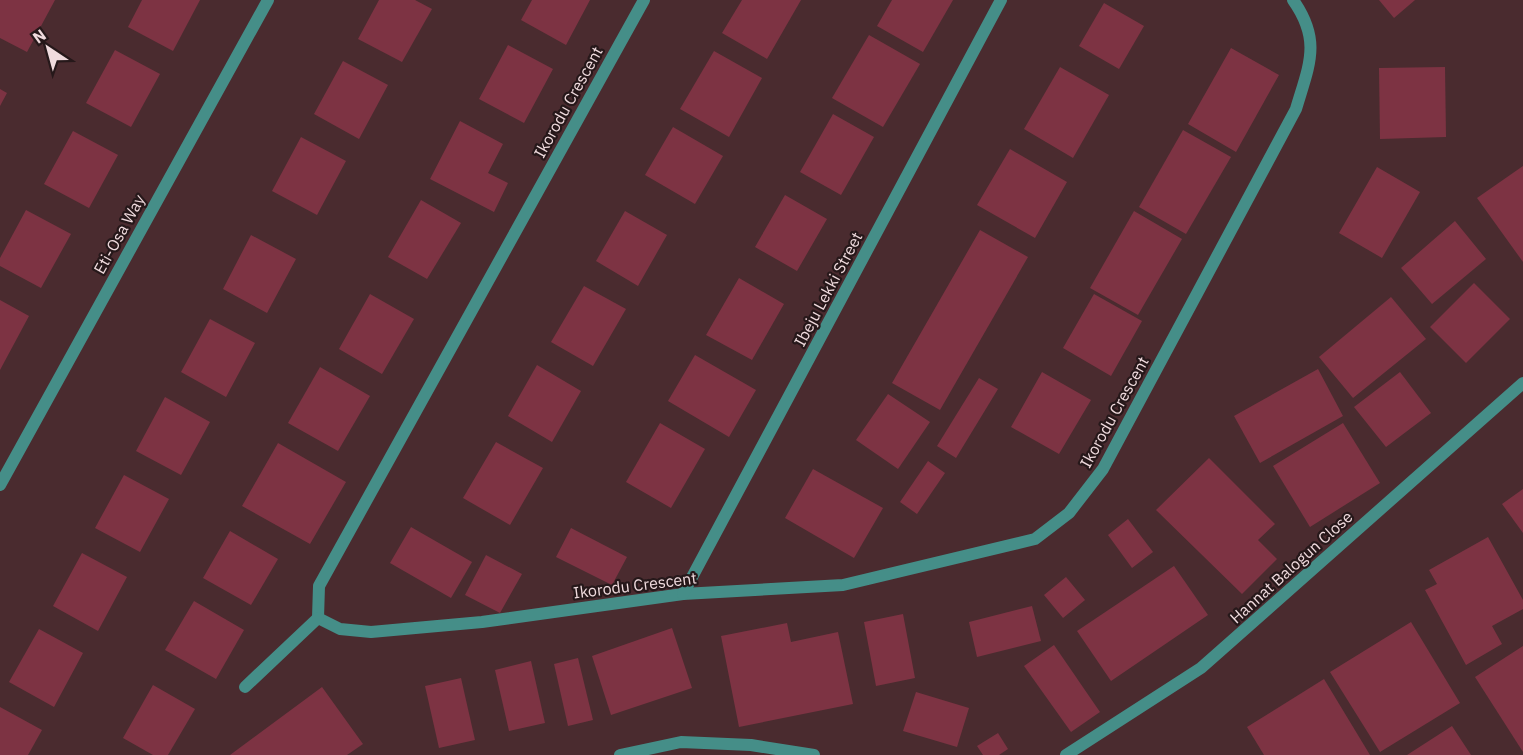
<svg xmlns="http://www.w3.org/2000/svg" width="1523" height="755" viewBox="0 0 1523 755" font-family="'IBM Plex Sans',sans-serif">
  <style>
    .building { fill: #7d3343 }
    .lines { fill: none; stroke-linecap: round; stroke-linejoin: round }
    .street { stroke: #458e88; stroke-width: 12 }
    .labels { text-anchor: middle; stroke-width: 4.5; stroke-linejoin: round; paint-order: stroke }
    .street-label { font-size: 16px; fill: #f0dbde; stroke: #26181a }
  </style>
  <rect width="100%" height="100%" fill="#4a2b2f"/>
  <!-- building -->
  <g class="building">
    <polygon points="0,0 55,0 27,52 0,38"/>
    <polygon points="142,0 200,0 173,51 128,27"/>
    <polygon points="379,0 415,0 432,9 402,62 358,39"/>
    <polygon points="532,0 590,0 566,45 521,20"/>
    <polygon points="742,0 801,0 767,59 722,33"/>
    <polygon points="892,0 953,0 923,52 877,26"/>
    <polygon points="1379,0 1415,0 1394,18"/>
    <polygon points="1104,3 1144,26 1119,69 1079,46"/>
    <polygon points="869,35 920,64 883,127 832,98"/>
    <polygon points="508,45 553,69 524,123 479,99"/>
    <polygon points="1231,48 1279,75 1236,152 1188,124"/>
    <polygon points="115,50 160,74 131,127 86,103"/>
    <polygon points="714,51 762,78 729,137 680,109"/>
    <polygon points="343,61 388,85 359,139 314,114"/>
    <polygon points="1060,67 1109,95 1073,158 1024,129"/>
    <polygon points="1445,67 1446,137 1380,139 1379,68"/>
    <polygon points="0,89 7,93 0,106"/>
    <polygon points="833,114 874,137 841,195 800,172"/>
    <polygon points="460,121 503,144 488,173 508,183 494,212 430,179"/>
    <polygon points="673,127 723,156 695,204 645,175"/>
    <polygon points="1183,130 1231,157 1186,234 1139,207"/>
    <polygon points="73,131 118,155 89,208 44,184"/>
    <polygon points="301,137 346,161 317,215 272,191"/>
    <polygon points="1010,149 1067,182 1035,238 977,205"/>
    <polygon points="1523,166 1523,262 1477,198"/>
    <polygon points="1377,167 1420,192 1382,258 1339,233"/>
    <polygon points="785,195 827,219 797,271 755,247"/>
    <polygon points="421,200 461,223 427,279 388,257"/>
    <polygon points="26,210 71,234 41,288 0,266 0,258"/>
    <polygon points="625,211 667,235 638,286 596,261"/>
    <polygon points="1134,211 1182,239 1138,315 1090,288"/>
    <polygon points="1455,221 1486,259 1432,304 1401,268"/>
    <polygon points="980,230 1028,257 940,410 892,383"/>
    <polygon points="251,235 296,259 267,313 223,289"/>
    <polygon points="739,278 784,304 752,360 706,335"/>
    <polygon points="1474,283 1510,319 1466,363 1430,327"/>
    <polygon points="584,286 626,309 593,366 551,342"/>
    <polygon points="370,294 414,319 382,374 339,349"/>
    <polygon points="1094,294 1142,321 1111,376 1063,348"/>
    <polygon points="1391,297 1426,339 1353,398 1319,357"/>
    <polygon points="0,300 29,316 0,370"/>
    <polygon points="210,319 255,343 226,397 181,372"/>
    <polygon points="695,355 756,390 729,437 668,401"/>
    <polygon points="537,365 581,391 552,442 508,416"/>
    <polygon points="320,367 370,396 338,451 288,423"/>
    <polygon points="1318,369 1343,416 1260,463 1234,416"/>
    <polygon points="1042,372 1091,400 1059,454 1011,427"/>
    <polygon points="1400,372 1431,413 1386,447 1354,407"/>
    <polygon points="979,378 998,389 956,458 937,446"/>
    <polygon points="888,394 930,422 898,469 856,440"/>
    <polygon points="165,397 210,422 181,475 136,451"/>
    <polygon points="660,423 705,449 671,508 626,482"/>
    <polygon points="1343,423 1380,483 1310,527 1273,466"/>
    <polygon points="496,442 543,468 510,525 463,498"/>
    <polygon points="278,443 346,482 310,544 242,506"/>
    <polygon points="1209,458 1275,524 1258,540 1277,559 1242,594 1156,510"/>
    <polygon points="928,461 945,473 917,514 900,502"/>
    <polygon points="813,469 883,508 854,558 785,518"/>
    <polygon points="124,475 169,499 140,552 95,528"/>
    <polygon points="1523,489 1523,533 1502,504"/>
    <polygon points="1128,519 1153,552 1132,568 1108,535"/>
    <polygon points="411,527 472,562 451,598 390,563"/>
    <polygon points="571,528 627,557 612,585 556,557"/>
    <polygon points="230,531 278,559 251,605 203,578"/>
    <polygon points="1488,537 1523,600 1523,609 1492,626 1502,644 1466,665 1425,590 1437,584 1429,570"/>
    <polygon points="82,553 127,577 98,631 53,606"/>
    <polygon points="486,555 522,574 500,613 465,595"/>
    <polygon points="1174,566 1208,615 1111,681 1077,631"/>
    <polygon points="1066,577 1085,600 1063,618 1044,595"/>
    <polygon points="194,601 244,630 216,679 165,650"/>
    <polygon points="1032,606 1041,641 977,657 969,622"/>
    <polygon points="903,614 915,678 876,686 864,622"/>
    <polygon points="1411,622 1460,703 1380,752 1330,672"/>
    <polygon points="787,623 791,642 838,632 853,704 739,727 721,636"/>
    <polygon points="672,628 692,688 611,715 592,656"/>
    <polygon points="39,629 83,653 54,707 9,682"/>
    <polygon points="1054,645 1100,712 1071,732 1024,666"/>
    <polygon points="1523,646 1523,752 1475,677"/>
    <polygon points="578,658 593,720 568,726 554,664"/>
    <polygon points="531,661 545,723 509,731 495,670"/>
    <polygon points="461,678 475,740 439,748 425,686"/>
    <polygon points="1324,679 1370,755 1264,755 1247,727"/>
    <polygon points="153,685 195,709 168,755 153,755 123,738"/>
    <polygon points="322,687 363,744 347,755 230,755"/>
    <polygon points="916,692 969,708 957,747 903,731"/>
    <polygon points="0,707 42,730 28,755 0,755"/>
    <polygon points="1452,726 1471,755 1407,755"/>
    <polygon points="998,733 1008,749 999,755 983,755 977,746"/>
  </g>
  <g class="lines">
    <!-- street -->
    <g class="street">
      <path d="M644 0 319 586 318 618 340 629 371 632 482 622 683 594 843 585 1035 539 1069 513 1103 469 1296 109C1309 65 1322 41 1293 0"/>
      <polyline points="0,485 268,0"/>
      <polyline points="683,594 1001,0"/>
      <polyline points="245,687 318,618"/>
      <polyline points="620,755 681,742 751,745 814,755"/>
      <polyline points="1066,755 1201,668 1523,383"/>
    </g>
  </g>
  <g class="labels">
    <!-- street labels -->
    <g class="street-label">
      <text transform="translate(568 102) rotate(-61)" y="6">Ikorodu Crescent</text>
      <text transform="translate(119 234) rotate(-61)" y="6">Eti-Osa Way</text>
      <text transform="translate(828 289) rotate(-62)" y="6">Ibeju Lekki Street</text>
      <text transform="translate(1114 412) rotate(-61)" y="6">Ikorodu Crescent</text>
      <text transform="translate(1291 567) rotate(-42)" y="6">Hannat Balogun Close</text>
      <text transform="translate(635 585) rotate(-7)" y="6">Ikorodu Crescent</text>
    </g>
  </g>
  <!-- north arrow -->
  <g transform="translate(48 48) rotate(324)" stroke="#26181a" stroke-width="4.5" paint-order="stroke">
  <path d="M0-4.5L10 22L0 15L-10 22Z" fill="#f0dbde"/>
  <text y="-9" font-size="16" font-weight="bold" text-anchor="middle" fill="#f0dbde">N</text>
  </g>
</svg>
